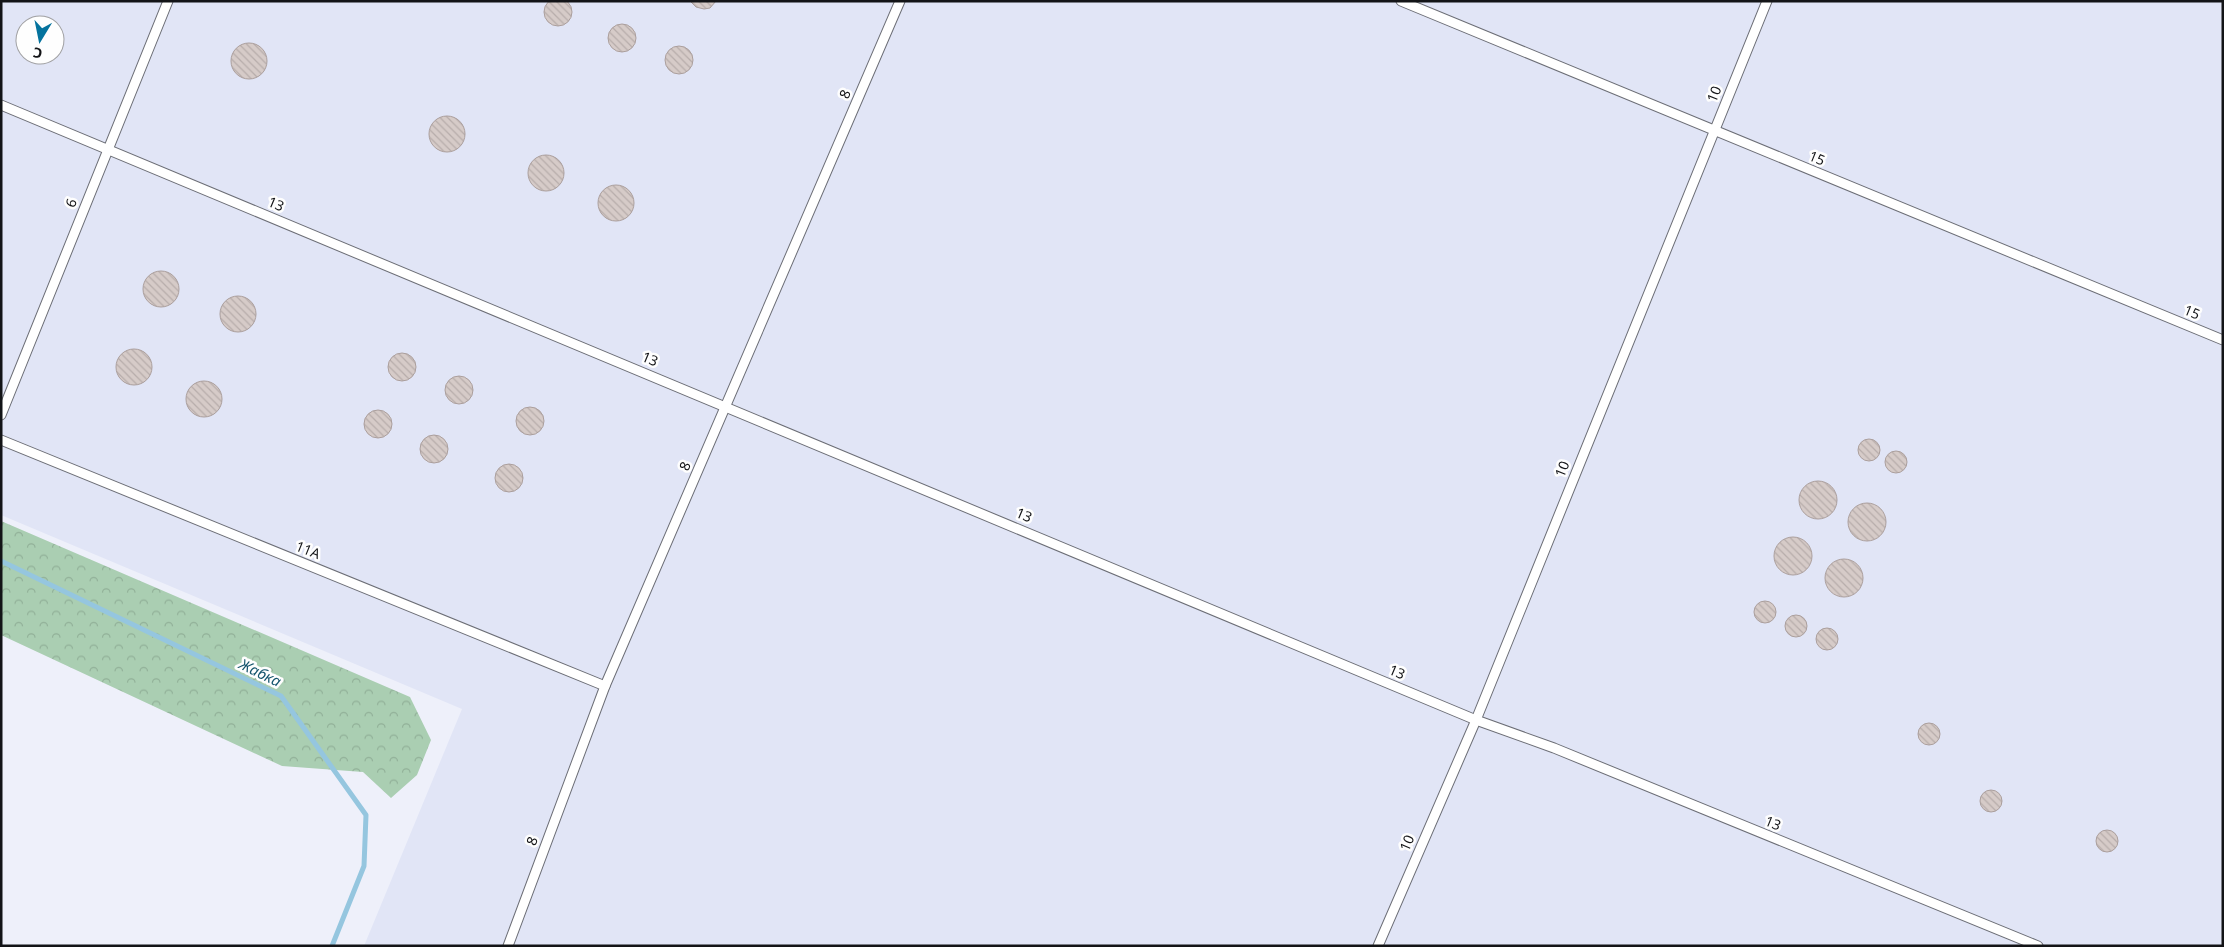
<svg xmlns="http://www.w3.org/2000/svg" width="2224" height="947" viewBox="0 0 2224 947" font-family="'Noto Sans',sans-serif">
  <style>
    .built { fill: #e1e5f6; fill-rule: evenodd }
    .forest { fill: url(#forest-crowns) }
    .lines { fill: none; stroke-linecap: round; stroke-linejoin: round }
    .stream { stroke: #95c6df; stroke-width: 5 }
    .building { fill: url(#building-back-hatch); stroke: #ab9f9d }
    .service-casing { stroke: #6c6e76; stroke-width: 11 }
    .service { stroke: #fff; stroke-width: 9 }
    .labels { text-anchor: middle; stroke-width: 5; stroke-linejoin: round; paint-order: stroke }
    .street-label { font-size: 14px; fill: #131417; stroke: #fefefe }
    .water-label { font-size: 15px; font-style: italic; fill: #14546d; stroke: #fefefe }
  </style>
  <defs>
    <pattern id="forest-crowns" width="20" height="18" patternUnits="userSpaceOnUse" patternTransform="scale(1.25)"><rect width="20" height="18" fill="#aaceb2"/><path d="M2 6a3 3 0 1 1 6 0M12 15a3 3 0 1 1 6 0" fill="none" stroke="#91b098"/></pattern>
    <pattern id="building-back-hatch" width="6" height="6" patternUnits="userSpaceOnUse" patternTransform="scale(1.25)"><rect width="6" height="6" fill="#d6cbc8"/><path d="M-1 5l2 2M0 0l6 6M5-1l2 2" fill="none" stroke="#b7adab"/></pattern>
  </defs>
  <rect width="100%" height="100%" fill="#eef0fa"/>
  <!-- built -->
  <path class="built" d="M1 1H2223V946H364L462 709 1 515ZM25 25H55V55H25Z"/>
  <!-- forest -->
  <polygon class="forest" points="1,521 410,697 431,740 417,775 391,798 363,772 282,766 1,635"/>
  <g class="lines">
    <!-- stream -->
    <polyline class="stream" points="1,561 281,696 366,815 364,866 332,946"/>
  </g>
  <!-- building -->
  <g class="building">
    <circle cx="558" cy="12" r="14"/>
    <polygon points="690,1 716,1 710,8 704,9 696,7"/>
    <circle cx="622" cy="38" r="14"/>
    <circle cx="249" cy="61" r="18"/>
    <circle cx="679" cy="60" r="14"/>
    <circle cx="447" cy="134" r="18"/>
    <circle cx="546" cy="173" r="18"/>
    <circle cx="616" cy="203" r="18"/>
    <circle cx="161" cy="289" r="18"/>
    <circle cx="238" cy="314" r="18"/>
    <circle cx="134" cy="367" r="18"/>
    <circle cx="402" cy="367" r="14"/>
    <circle cx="459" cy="390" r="14"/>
    <circle cx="204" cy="399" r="18"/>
    <circle cx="530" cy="421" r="14"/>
    <circle cx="378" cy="424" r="14"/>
    <circle cx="434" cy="449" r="14"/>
    <circle cx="1869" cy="450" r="11"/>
    <circle cx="1896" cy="462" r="11"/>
    <circle cx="509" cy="478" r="14"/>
    <circle cx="1818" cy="500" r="19"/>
    <circle cx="1867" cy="522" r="19"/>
    <circle cx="1793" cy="556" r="19"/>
    <circle cx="1844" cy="578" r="19"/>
    <circle cx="1765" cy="612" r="11"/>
    <circle cx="1796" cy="626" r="11"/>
    <circle cx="1827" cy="639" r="11"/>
    <circle cx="1929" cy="734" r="11"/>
    <circle cx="1991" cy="801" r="11"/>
    <circle cx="2107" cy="841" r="11"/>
  </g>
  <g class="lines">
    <!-- service casing -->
    <g class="service-casing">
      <g id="service">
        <polyline points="1401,1 2223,340"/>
        <polyline points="1,105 1476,720 1554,748 2038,946"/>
        <polyline points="1,415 168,1"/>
        <polyline points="1,440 605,686"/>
        <polyline points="508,946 605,686 900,1"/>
        <polyline points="1378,946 1476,720 1767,1"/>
      </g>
    </g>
    <!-- service -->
    <use href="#service" class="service"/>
  </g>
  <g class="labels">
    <!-- street labels -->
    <g class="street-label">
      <text transform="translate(845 94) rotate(-67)" y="5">8</text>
      <text transform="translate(1714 94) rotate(-68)" y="5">10</text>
      <text transform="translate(1817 158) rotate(22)" y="5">15</text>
      <text transform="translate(71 203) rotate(-68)" y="5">6</text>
      <text transform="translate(276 204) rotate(23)" y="5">13</text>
      <text transform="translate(2192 312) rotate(22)" y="5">15</text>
      <text transform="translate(650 359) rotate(23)" y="5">13</text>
      <text transform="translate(685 466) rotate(-67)" y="5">8</text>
      <text transform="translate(1562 469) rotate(-68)" y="5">10</text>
      <text transform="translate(1024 515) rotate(23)" y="5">13</text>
      <text transform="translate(308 550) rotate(22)" y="5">11A</text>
      <text transform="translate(1397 672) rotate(23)" y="5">13</text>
      <text transform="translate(1773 823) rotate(22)" y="5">13</text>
      <text transform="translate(532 841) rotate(-69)" y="5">8</text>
      <text transform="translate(1407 843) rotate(-67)" y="5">10</text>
    </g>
    <!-- water labels -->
    <g class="water-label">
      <text transform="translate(260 673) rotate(26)" y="5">Жабка</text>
    </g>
  </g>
  <!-- border -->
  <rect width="2224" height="947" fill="none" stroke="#131417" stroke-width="5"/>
  <!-- north arrow -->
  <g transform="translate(40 40) rotate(190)"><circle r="24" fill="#fefefe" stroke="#a0a0a2"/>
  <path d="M0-4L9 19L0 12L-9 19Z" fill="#04739e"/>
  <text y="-8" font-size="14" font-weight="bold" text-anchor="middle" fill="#131417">С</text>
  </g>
</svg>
